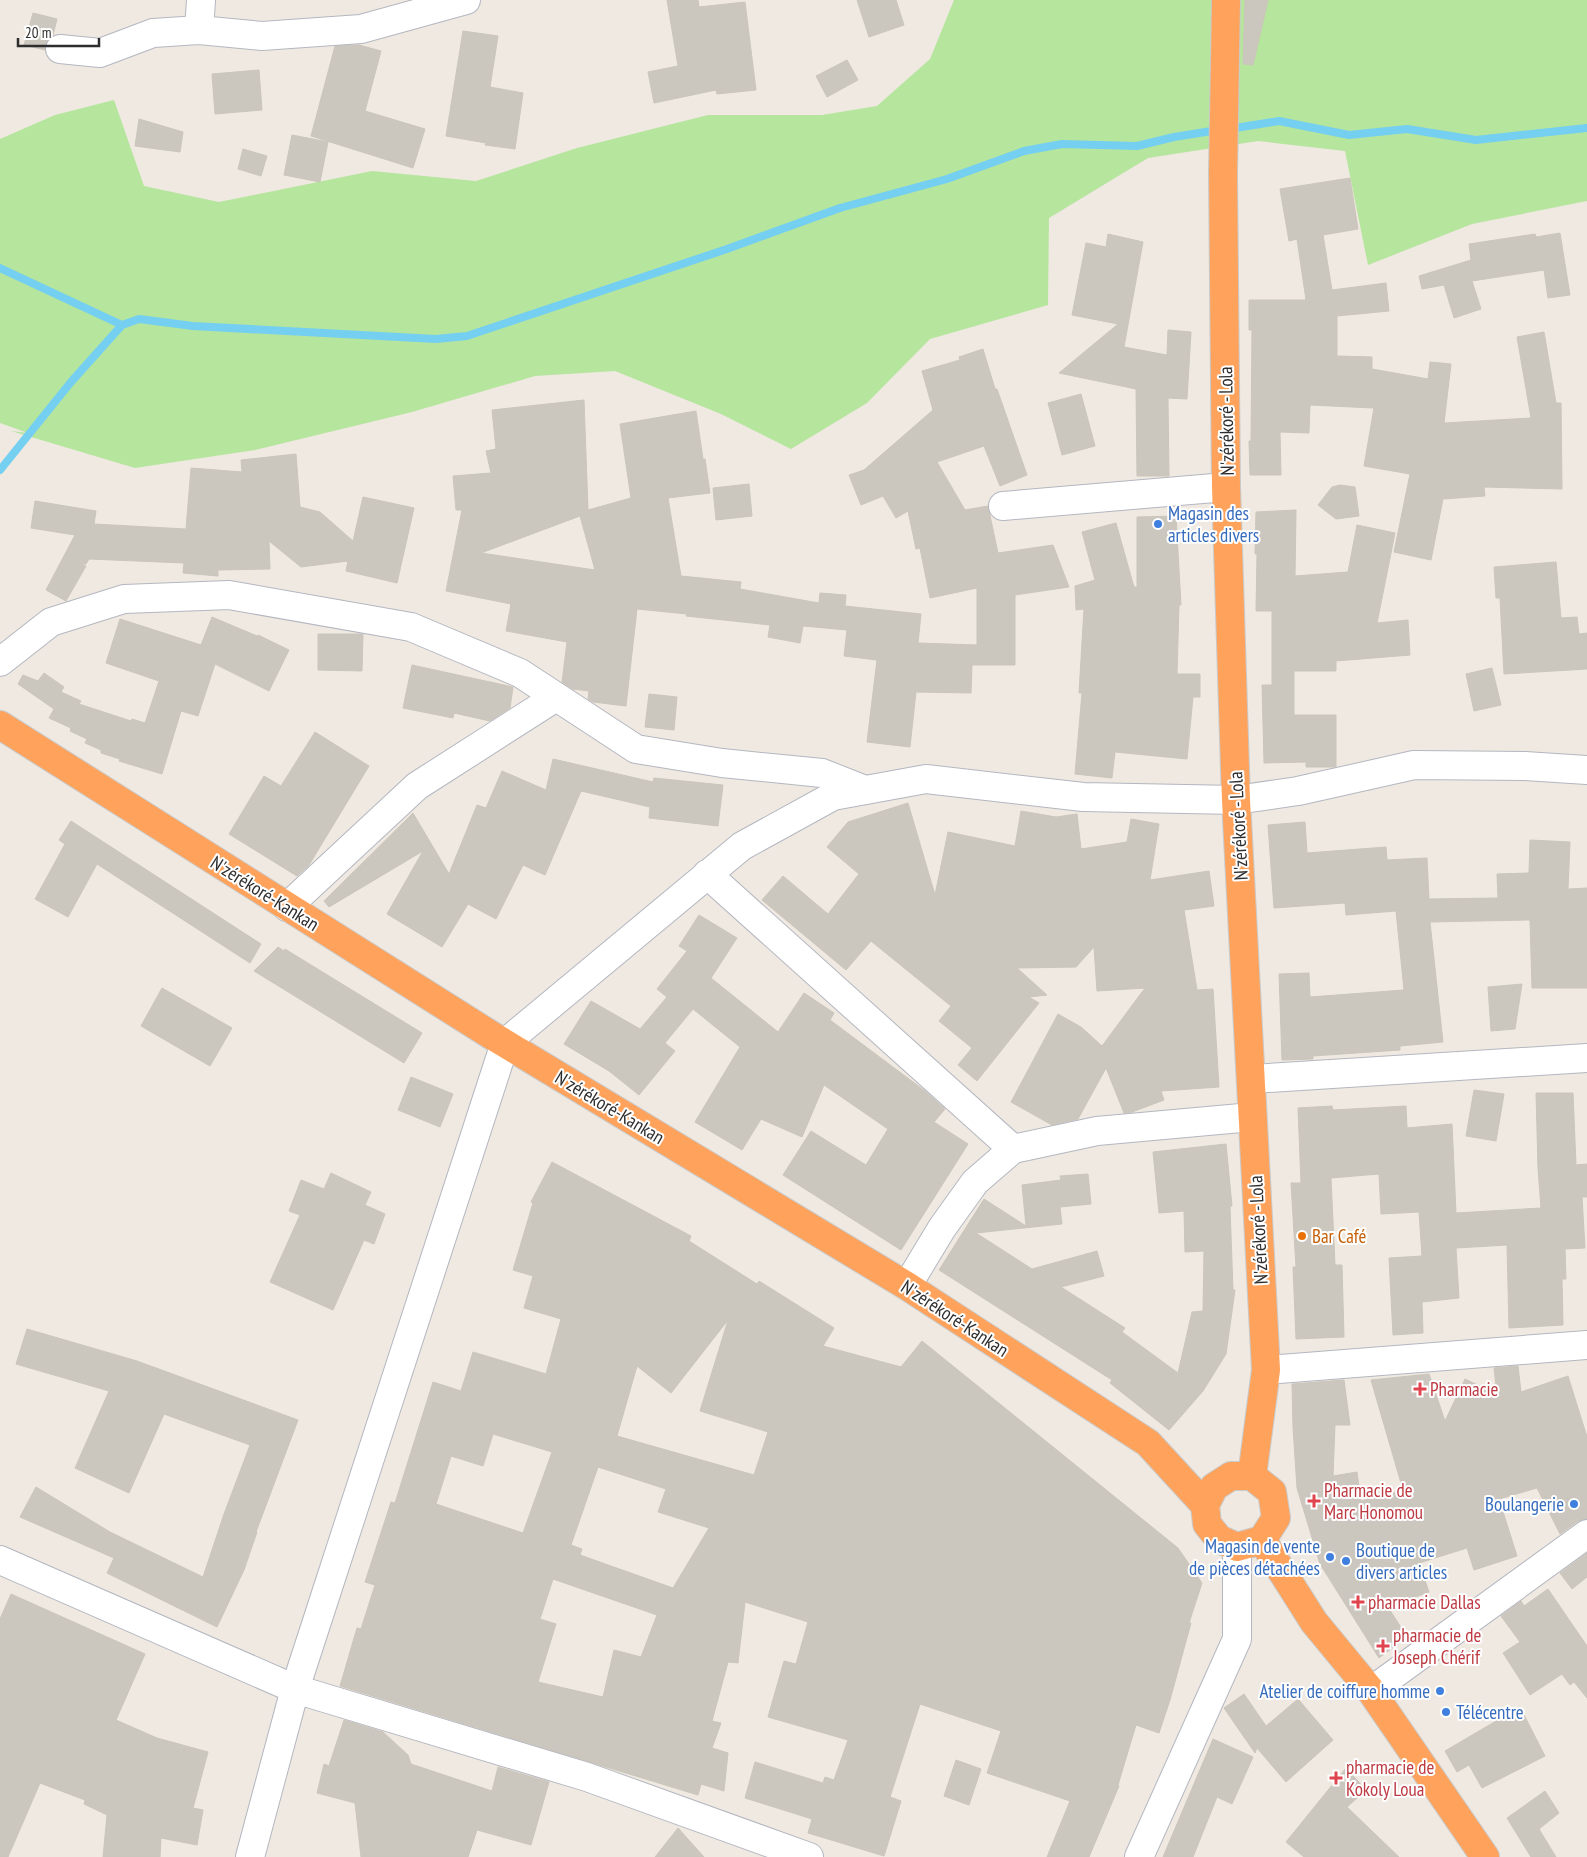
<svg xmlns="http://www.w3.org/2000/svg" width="1587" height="1857" viewBox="0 0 1587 1857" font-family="'PT Sans Narrow',sans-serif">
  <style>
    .green { fill: #b6e59e }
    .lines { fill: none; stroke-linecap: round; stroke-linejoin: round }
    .stream { stroke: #75cff0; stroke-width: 8 }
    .building { fill: #cbc7bf; stroke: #cbc5ba; fill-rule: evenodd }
    .minor-casing { stroke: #b4b7c1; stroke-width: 30 }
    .highway-casing { stroke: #c9c9c9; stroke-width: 30 }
    .minor { stroke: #fff; stroke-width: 28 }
    .highway { stroke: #ffa35c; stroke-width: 28 }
    .shop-dot { fill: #3f7fe0; stroke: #fff; stroke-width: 2 }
    .food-dot { fill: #e8710a; stroke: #fff; stroke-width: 2 }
    .health-dot { fill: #e0444e; stroke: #fff; stroke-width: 2 }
    .labels { text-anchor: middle; stroke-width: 4; stroke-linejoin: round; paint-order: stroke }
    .street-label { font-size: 19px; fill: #2e2e2e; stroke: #fff }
    .shop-label { font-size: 19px; fill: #366cbe; stroke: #fff; text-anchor: start }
    .food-label { font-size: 19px; fill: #c56008; stroke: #fff; text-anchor: start }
    .health-label { font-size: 19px; fill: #be3a42; stroke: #fff; text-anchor: start }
  </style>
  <rect width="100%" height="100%" fill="#efe9e1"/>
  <!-- green -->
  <polygon class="green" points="954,0 1587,0 1587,201 1472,224 1368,265 1345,151 1258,141 1148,158 1049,218 1048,305 930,339 867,403 791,449 721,414 615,371 535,376 412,412 255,450 135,468 11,431 28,433 0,423 0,139 55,115 114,100 144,186 219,202 372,171 476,181 577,148 708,115 822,115 877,106 930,59"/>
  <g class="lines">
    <!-- stream -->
    <g class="stream">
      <polyline points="1229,129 1279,121 1349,135 1407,129 1476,140 1587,128"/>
      <polyline points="0,268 122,325"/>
      <polyline points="0,470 71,382 122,325 139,319 193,326 436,339 467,336 727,249 840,208 947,179 1024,151 1062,144 1137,146 1174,137 1218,130"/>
    </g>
  </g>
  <!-- building -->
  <g class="building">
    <polygon points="667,0 698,0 699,7 745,2 756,90 717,94 716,90 654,103 648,72 678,66"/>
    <polygon points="857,0 896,0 904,25 869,37"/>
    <polygon points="1245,0 1268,0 1253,65 1243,64"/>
    <polygon points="33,13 57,19 53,35 47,40 45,50 24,45"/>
    <polygon points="463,31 498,36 490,87 523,93 515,149 485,145 486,143 446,136"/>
    <polygon points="359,45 381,51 365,111 425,129 413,168 311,136 335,46"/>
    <polygon points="847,60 858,80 827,97 816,76"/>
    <polygon points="259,70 262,110 215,114 212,74"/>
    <polygon points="139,119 183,132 180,152 135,146"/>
    <polygon points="292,135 328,142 320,182 284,175"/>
    <polygon points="243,149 267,156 261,176 238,169"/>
    <polygon points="1350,178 1358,229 1323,235 1332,290 1386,283 1389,311 1337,316 1337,356 1372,357 1372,369 1428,379 1430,362 1451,364 1444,423 1531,418 1517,337 1544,332 1556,403 1561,403 1562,489 1484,487 1485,496 1443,499 1431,560 1394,552 1410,474 1364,466 1374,408 1310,405 1309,433 1280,432 1281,475 1250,475 1249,441 1251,441 1252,330 1249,330 1249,300 1306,300 1297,239 1289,241 1280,189"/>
    <polygon points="1560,233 1570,295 1548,298 1544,270 1472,281 1481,309 1454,318 1444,285 1422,289 1419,276 1471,260 1469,244 1535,234 1536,237"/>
    <polygon points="1108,234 1143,242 1124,347 1167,355 1168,330 1191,332 1187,399 1168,398 1169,476 1137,476 1136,389 1059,373 1118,324 1072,315 1086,243 1106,247"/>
    <path d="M983 349 995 389H997L1027 475 1000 486 984 446 937 462 965 510 988 506 998 553 1053 545 1069 587 1015 595V665H972L971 693 916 692 910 747 867 742 877 660 844 656 847 630 803 626 800 643 768 637 770 625 686 616 687 614 637 609 626 706 593 702 588 699 589 691 573 689 562 682 567 642 506 631 511 604 446 591 462 510H456L453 476 491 473 486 451 496 449 492 410 584 400 588 510 631 498 620 424 696 411 703 459H705L710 493 668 498 681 576 741 582 740 589 819 603 820 593 846 595 845 606 921 614 918 643 977 645V588L930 598 920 548 916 549 908 511 896 518 883 496 861 505 849 475 864 470 933 410 922 371 960 360 959 357ZM580 516 595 570 481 553Z"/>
    <polygon points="1081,394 1095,446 1062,455 1048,403"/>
    <polygon points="296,454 300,507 320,512 353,541 363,497 414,508 397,583 346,571 348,561 301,567 269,541 270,569 218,570 218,576 183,573 184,563 89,559 86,564 81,564 86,566 66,601 46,590 75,535 31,528 35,501 96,511 94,524 186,529 191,468 242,472 241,460"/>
    <polygon points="749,484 752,516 716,520 713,488"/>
    <polygon points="1340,485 1355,487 1359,516 1336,519 1318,505 1332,487"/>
    <polygon points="1296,510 1295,576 1348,572 1357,525 1395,533 1377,623 1408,620 1410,655 1336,661 1336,671 1294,671 1294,715 1336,715 1336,767 1306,767 1306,762 1264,763 1262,685 1272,685 1272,611 1256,611 1257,554 1255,554 1256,512"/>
    <polygon points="1176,516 1181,605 1179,605 1177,674 1200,674 1200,697 1193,697 1187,759 1115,752 1112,778 1075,774 1082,693 1079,693 1084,609 1076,610 1075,586 1095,580 1082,532 1116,523 1134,587 1137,587 1137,517"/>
    <polygon points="1556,562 1561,618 1577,617 1579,634 1587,633 1587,669 1504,674 1500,598 1496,598 1494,567"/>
    <polygon points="212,617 257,636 258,635 289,650 269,691 215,664 198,716 181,711 162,774 119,761 120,759 101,753 101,750 85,743 87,739 70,731 71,728 49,718 54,709 18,684 23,675 38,681 44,673 64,687 61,692 81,701 79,704 131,721 132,719 145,723 159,681 106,663 120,619 201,645"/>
    <polygon points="318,634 363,634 362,671 318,670"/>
    <polygon points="412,665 513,687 510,708 490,721 454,713 453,718 403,708"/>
    <polygon points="1492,668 1501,705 1474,711 1466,674"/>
    <polygon points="649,694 677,697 674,730 645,727"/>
    <polygon points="315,732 369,766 309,865 297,876 229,834 264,776 281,786"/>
    <polygon points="553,759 653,782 654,778 723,785 718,826 649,818 650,807 581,791 545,875 523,865 496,919 468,904 442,947 387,914 423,851 329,907 324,901 413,813 449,874 477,805 486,808 502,771 546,790"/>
    <polygon points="908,803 935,895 948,832 1015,846 1021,811 1056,817 1077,814 1081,849 1127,842 1131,819 1159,824 1150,880 1209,871 1214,906 1184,910 1197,990 1213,989 1219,1087 1161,1091 1164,1100 1132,1112 1124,1113 1106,1068 1078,1119 1052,1125 1011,1102 1058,1014 1081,1027 1102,1046 1145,988 1097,991 1094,947 1076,967 1017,968 1047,995 1029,997 1039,1003 977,1081 958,1065 972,1048 939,1021 951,1006 871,941 846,970 762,900 783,876 828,914 859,874 827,847 848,822"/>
    <polygon points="71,821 261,944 250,963 97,864 68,917 35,899 65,844 59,840"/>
    <polygon points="1305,822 1307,853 1386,847 1387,860 1427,858 1429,899 1498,898 1497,874 1529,873 1530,840 1570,842 1568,889 1587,888 1587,988 1532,988 1530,920 1430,922 1443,1042 1400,1046 1400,1050 1313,1056 1313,1059 1282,1060 1279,974 1309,973 1310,997 1404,990 1396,911 1346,915 1345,903 1274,908 1268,825"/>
    <polygon points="699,915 737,938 711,978 778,1032 804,993 834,1013 830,1020 925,1091 945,1109 934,1122 968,1144 901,1250 783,1175 811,1131 866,1165 888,1129 824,1085 802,1137 761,1119 742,1150 695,1122 740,1047 693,1009 665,1043 675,1051 639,1095 609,1071 564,1044 591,1001 640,1029 667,997 657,989 687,951 679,946"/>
    <polygon points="278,947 284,951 285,949 422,1033 404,1063 254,971"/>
    <polygon points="1522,984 1515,1029 1491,1031 1488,987"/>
    <polygon points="162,988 232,1028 210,1066 141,1026"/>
    <polygon points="411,1077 453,1094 440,1127 398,1110"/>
    <polygon points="1474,1090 1504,1094 1496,1141 1466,1136"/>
    <polygon points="1536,1093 1573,1093 1576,1165 1587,1164 1587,1197 1582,1197 1585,1248 1565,1249 1566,1279 1562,1279 1563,1325 1509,1328 1507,1245 1456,1248 1459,1298 1422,1302 1423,1333 1393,1335 1389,1258 1422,1256 1419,1212 1381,1214 1379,1174 1331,1178 1335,1265 1342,1265 1344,1337 1296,1339 1293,1267 1296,1267 1291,1183 1301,1183 1298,1108 1332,1106 1333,1110 1406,1106 1407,1128 1452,1124 1456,1213 1541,1208 1538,1168"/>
    <polygon points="1226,1144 1232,1206 1230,1206 1233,1290 1235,1290 1226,1354 1203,1391 1169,1430 1110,1383 1112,1380 939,1270 984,1199 1026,1226 1022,1185 1061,1180 1060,1176 1088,1174 1091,1204 1060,1207 1062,1224 976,1233 1032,1269 1097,1251 1104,1276 1061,1287 1125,1328 1122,1332 1178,1373 1192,1312 1203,1311 1204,1251 1185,1252 1184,1211 1159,1213 1153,1152"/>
    <path d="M552 1162 691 1236 689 1241 757 1284 759 1281 834 1328 823 1346 901 1367 922 1341 1178 1548 1202 1583 1189 1623H1191L1170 1700 1159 1733 1136 1725 1118 1785 1119 1786 1089 1857H1047L1070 1801 987 1773 1001 1731 920 1704 890 1797 901 1801 884 1856 808 1833 812 1819 745 1798 755 1762 823 1783 825 1777 834 1780 848 1740 768 1717 784 1661 796 1664 808 1622 745 1602 738 1663 728 1662 712 1721 721 1723 712 1748 728 1753 724 1791 701 1784 698 1795 340 1686 357 1628 361 1629 375 1585 365 1582 391 1502 395 1503 433 1382 461 1391 473 1352 546 1374 561 1319 524 1308 533 1276 513 1270 533 1203 531 1202ZM728 1320 700 1411 768 1432 754 1475 617 1436 637 1366 671 1393ZM493 1434 552 1452 523 1533 436 1504 451 1456 483 1466ZM598 1467 666 1489 658 1512 709 1528 673 1588 580 1555 582 1549 571 1545ZM553 1579 657 1615 641 1657 614 1650 603 1697 538 1682 556 1624 540 1619Z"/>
    <polygon points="331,1173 371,1192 365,1205 385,1214 374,1244 364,1240 333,1310 270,1282 300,1215 289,1211 301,1180 324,1189"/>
    <polygon points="27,1329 137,1361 298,1420 256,1532 257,1532 244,1570 217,1627 107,1573 114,1558 20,1517 36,1487 110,1532 203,1577 224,1514 250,1445 164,1414 129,1493 75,1468 109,1391 16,1364"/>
    <polygon points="1518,1366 1521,1392 1568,1376 1587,1437 1587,1519 1578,1521 1560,1534 1537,1488 1499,1499 1517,1556 1474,1570 1467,1548 1419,1563 1429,1592 1388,1607 1407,1637 1379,1658 1320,1564 1297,1488 1293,1427 1292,1384 1344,1380 1350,1425 1335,1425 1333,1476 1357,1472 1361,1501 1403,1490 1371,1380 1429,1374 1445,1421 1465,1379 1497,1394 1494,1368"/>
    <polygon points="1587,1553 1587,1577 1572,1589 1560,1573"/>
    <polygon points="1548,1589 1587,1646 1587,1698 1574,1682 1570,1685 1562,1674 1530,1695 1503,1653 1520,1642 1501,1616 1521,1601 1524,1606"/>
    <polygon points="11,1594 145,1654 116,1720 157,1738 208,1752 193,1808 203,1810 197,1845 161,1838 160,1857 103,1857 107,1815 84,1804 85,1800 40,1783 8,1857 0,1857 0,1619"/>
    <polygon points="1244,1694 1266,1726 1298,1699 1333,1740 1286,1782 1257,1748 1255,1753 1224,1708"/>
    <polygon points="1520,1707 1545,1756 1482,1788 1469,1765 1457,1772 1445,1751"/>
    <polygon points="344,1720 383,1732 408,1755 411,1764 492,1791 498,1767 549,1782 531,1845 477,1830 468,1857 361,1857 355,1803 317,1793 324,1764 329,1766"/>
    <polygon points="1213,1739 1253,1757 1232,1804 1217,1797 1193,1857 1163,1857"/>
    <polygon points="956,1760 981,1769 969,1805 944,1796"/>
    <polygon points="1346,1768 1366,1790 1347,1807 1399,1857 1304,1857 1286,1842"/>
    <polygon points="1545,1791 1559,1813 1539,1829 1556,1857 1531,1857 1507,1818"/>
    <polygon points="678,1828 704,1857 655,1857"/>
  </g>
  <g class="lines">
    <!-- minor casing -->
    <g class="minor-casing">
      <g id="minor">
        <polyline points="199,30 201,0"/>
        <polyline points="60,49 100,53 153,33 199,30 262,36 361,29 466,0"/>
        <polyline points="1003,506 1226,487"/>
        <polyline points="0,662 51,622 124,599 229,595 411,627 520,673 636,749 722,763 822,773 865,790"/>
        <polyline points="707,874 1013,1149"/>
        <polyline points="287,907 417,786 556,697"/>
        <polyline points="1252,1079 1587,1058"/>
        <polyline points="907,1286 942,1228 975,1182 1013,1149 1097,1131 1252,1117"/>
        <polyline points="1266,1370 1587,1345"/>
        <polyline points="0,1560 295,1689 587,1777 809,1857"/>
        <polyline points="1371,1691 1587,1534"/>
        <polyline points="250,1857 295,1689 505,1043 742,846 833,796 926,779 1083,797 1236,800 1298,791 1414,765 1525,766 1587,770"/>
        <polyline points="1139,1857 1237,1639 1237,1547"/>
      </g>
    </g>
    <!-- highway casing -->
    <g class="highway-casing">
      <g id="highway">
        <polyline points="1226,0 1223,174 1226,487 1236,800 1266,1370 1252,1476"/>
        <polyline points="0,725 491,1035 907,1286 1148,1443 1205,1505"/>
        <polygon points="1231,1476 1252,1476 1272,1492 1276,1518 1262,1540 1237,1547 1219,1539 1207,1524 1205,1505 1214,1487"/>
        <polyline points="1262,1540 1314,1622 1371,1691 1485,1857"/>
      </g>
    </g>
    <!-- minor -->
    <use href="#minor" class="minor"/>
    <!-- highway -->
    <use href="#highway" class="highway"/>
  </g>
  <!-- markers -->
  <g class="shop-dot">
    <circle cx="1158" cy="524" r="5"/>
    <circle cx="1574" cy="1504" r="5"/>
    <circle cx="1330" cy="1557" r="5"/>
    <circle cx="1346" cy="1561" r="5"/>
    <circle cx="1440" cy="1691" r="5"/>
    <circle cx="1446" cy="1712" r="5"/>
  </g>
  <circle class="food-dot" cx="1302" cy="1236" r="5"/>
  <g class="health-dot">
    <path d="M1417.5 1381.5h5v5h5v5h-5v5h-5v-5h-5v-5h5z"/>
    <path d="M1311.5 1493.5h5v5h5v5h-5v5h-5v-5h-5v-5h5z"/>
    <path d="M1355.5 1594.5h5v5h5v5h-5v5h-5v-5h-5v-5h5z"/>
    <path d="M1380.5 1638.5h5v5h5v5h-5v5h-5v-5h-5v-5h5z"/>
    <path d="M1333.5 1770.5h5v5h5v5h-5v5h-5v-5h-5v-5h5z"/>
  </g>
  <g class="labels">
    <!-- street labels -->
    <g class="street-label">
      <text transform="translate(1226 421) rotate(-91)" y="7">N'zérékoré - Lola</text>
      <text transform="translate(1238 826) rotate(-93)" y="7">N'zérékoré - Lola</text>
      <text transform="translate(265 893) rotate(32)" y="7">N'zérékoré-Kankan</text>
      <text transform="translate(610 1107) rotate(31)" y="7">N'zérékoré-Kankan</text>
      <text transform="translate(1258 1230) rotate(-93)" y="7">N'zérékoré - Lola</text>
      <text transform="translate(955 1318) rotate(33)" y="7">N'zérékoré-Kankan</text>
    </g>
    <!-- shop labels -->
    <g class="shop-label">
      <text x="1168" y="520">Magasin des<tspan x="1168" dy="22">articles divers</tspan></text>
      <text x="1564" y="1511" text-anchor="end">Boulangerie</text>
      <text x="1320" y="1553" text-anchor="end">Magasin de vente<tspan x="1320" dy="22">de pièces détachées</tspan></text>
      <text x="1356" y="1557">Boutique de<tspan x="1356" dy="22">divers articles</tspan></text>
      <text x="1430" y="1698" text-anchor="end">Atelier de coiffure homme</text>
      <text x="1456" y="1719">Télécentre</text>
    </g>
    <!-- food labels -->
    <g class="food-label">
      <text x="1312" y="1243">Bar Café</text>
    </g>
    <!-- health labels -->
    <g class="health-label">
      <text x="1430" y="1396">Pharmacie</text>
      <text x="1324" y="1497">Pharmacie de<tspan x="1324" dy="22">Marc Honomou</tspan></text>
      <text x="1368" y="1609">pharmacie Dallas</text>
      <text x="1393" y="1642">pharmacie de<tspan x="1393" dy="22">Joseph Chérif</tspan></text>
      <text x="1346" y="1774">pharmacie de<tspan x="1346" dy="22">Kokoly Loua</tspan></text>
    </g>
  </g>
  <!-- scale -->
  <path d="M18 38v8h81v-8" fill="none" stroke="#2e2e2e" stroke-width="2.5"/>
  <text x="25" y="38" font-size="15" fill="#2e2e2e" stroke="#ffffff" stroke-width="4" paint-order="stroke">20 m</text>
</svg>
